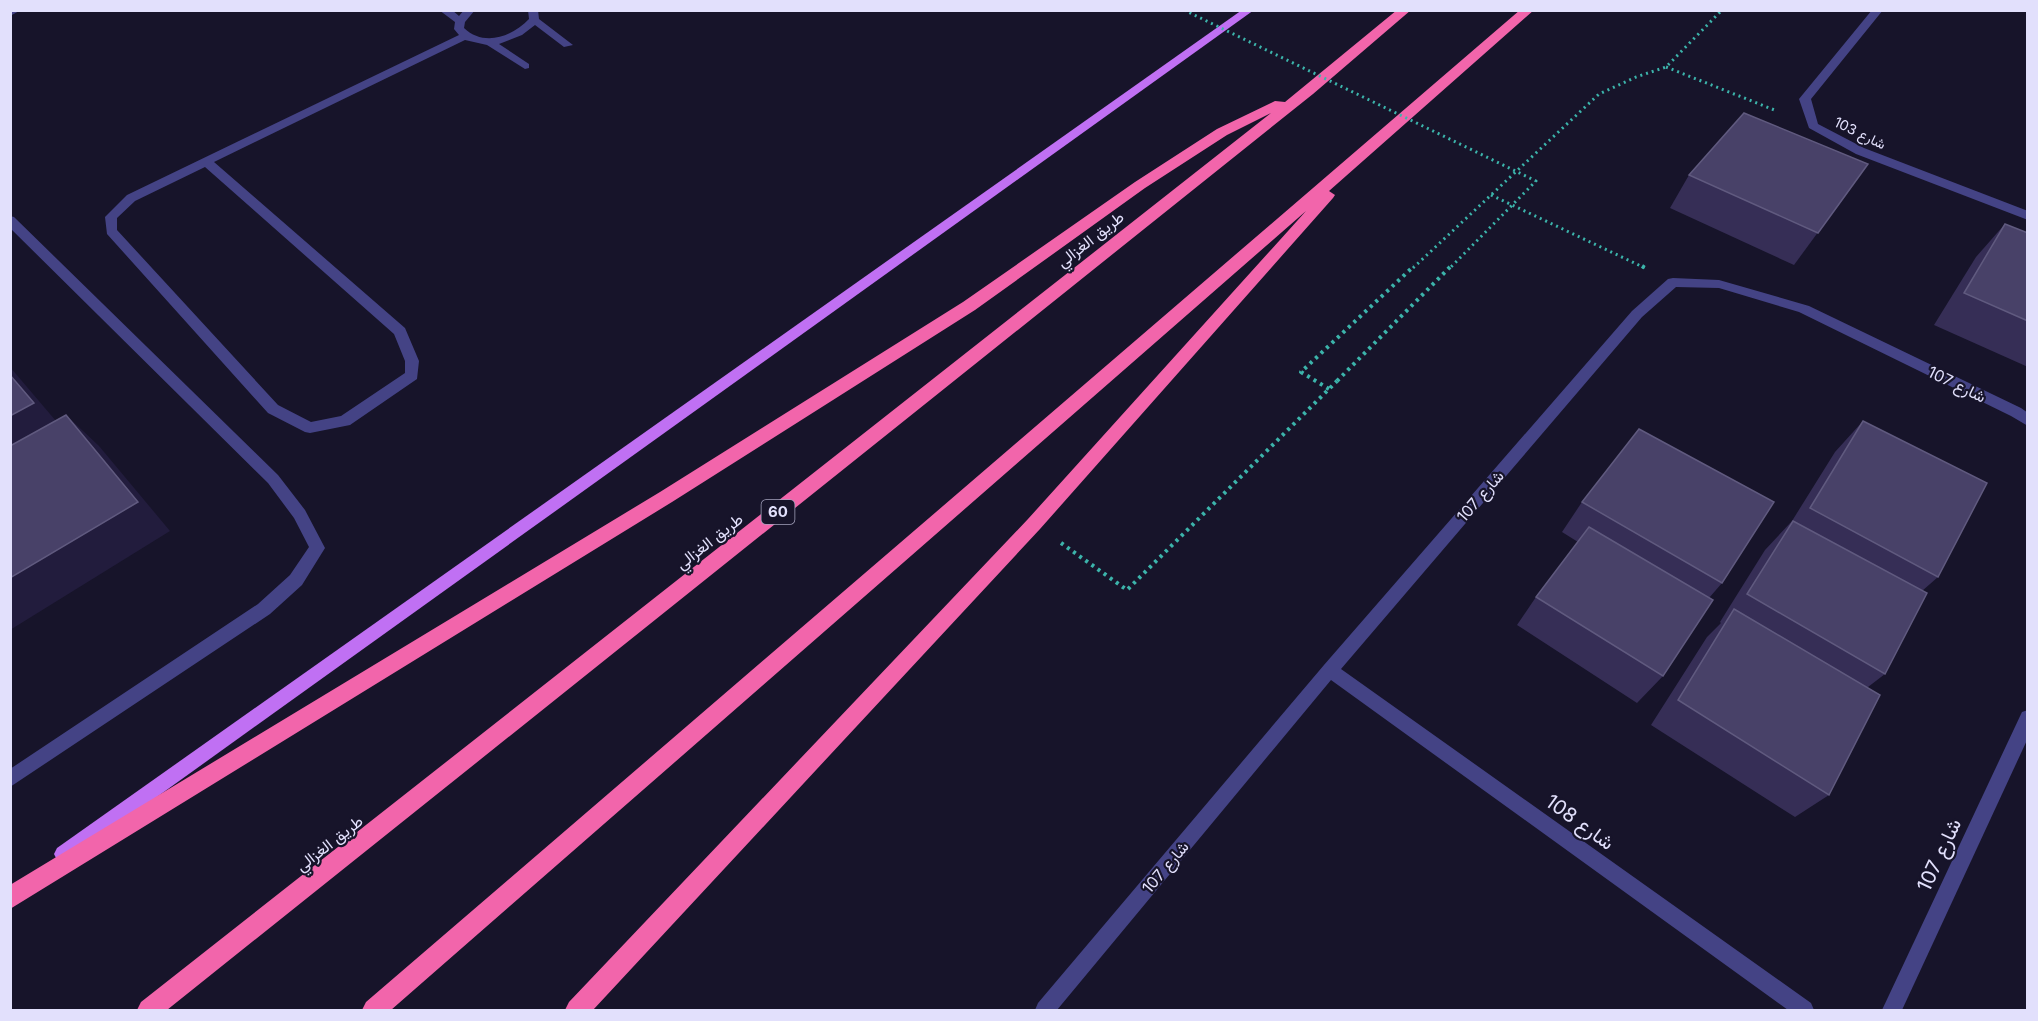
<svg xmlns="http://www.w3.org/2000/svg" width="2038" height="1021" viewBox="0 0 2038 1021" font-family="Inter,Vazirmatn,sans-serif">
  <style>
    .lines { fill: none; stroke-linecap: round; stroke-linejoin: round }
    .path-far1 { stroke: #3cb4ab; stroke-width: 3; stroke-dasharray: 2 4; stroke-linecap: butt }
    .path { stroke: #3cb4ab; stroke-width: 4; stroke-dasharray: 3 4.5; stroke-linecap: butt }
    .minor { fill: #444385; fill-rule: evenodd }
    .major { fill: #c070f3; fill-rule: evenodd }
    .highway { fill: #f265ab; fill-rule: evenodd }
    .path-bridge-far1 { stroke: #3cb4ab; stroke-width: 3; stroke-dasharray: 2 4; stroke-linecap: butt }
    .path-bridge { stroke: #3cb4ab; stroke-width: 4; stroke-dasharray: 3 4.5; stroke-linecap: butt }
    .wall { fill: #362e56 }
    .shaded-wall { fill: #221c3d }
    .building { fill: #484168; stroke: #605a7f; stroke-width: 1.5 }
    .labels { text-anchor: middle; stroke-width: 4.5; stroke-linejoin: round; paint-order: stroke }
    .far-street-label { font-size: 14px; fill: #e2e0fc; stroke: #17142a }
    .shield { fill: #17142a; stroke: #a5a3bd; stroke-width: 1.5 }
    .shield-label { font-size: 15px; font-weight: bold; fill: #e2e0fc }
    .street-label { font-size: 16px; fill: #e2e0fc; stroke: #17142a }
    .near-street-label { font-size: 20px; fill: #e2e0fc; stroke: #17142a }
  </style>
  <rect width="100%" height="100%" fill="#17142a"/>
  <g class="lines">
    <!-- path-far1 -->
    <g class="path-far1">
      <polyline points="1666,67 1777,111"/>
      <polyline points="1491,195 1645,268"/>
      <polyline points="1413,268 1599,94 1636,77 1666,67 1722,10"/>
    </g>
    <!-- path -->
    <g class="path">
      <polyline points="1642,266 1645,268"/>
      <polyline points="1329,389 1301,372 1414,266"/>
      <polyline points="1061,543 1127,590 1337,381"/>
    </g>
    <!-- minor -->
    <g class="minor">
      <polygon points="10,10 21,10 10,16"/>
      <path d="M439 10H452L459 16 464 10H475L465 22 464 28C484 47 512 37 529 19L528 10H538L539 19 573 45 564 47 535 25 522 35 499 44 529 64V68L525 69 487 45 465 40 214 162 405 328 419 361 417 379 350 425 310 433 305 432 268 413 107 234 105 217 127 195 459 35 454 29 455 22ZM205 167 394 334 405 361V373L341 416 311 422 278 405 117 230V218L135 201Z"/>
      <polygon points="1872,10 1883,10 1811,99 1818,124 1864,148 2028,211 2028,220 1856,154 1809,128 1799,99"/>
      <polygon points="10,216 14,217 278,475 305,510 325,548 302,585 270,614 10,787 10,769 258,604 290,575 309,547 294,518 268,483 10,228"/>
      <polygon points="1673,278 1719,280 1809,306 2021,408 2028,413 2028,426 2011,416 1799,312 1719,288 1676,287 1642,317 1341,669 1811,1003 1814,1010 1788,1010 1331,680 1057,1010 1035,1010 1038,1003 1324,665 1632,311 1668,279"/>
      <polygon points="2028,710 2028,738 1902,1010 1882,1010 2022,712"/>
    </g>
    <!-- major -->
    <polygon class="major" points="1242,10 1254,10 69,860 63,863 57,860 54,854 57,848"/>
    <!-- highway -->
    <g class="highway">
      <polygon points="1397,10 1411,10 1313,94 167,1010 137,1010 141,1002 1271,113 1227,135 1145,188 975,310 672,502 10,909 10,885 660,492 963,302 1135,182 1217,129 1275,101 1285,102"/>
      <polygon points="1520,10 1534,10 1329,191 1335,195 1333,198 1040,529 593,1010 565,1010 569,1002 1028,519 1306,211 391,1010 362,1010 366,1002"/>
    </g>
    <!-- path-bridge-far1 -->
    <polyline class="path-bridge-far1" points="1184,10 1536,181 1450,268"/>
    <!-- path-bridge -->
    <polyline class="path-bridge" points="1337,381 1451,266"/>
  </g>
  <!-- wall -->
  <g class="wall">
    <polygon points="1868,164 1794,265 1670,208 1689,175"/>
    <polygon points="2005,224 2028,233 2028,367 1934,325 1976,257"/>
    <polygon points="1863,421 1938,577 1922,591 1885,674 1868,687 1829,795 1795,817 1651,725 1707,637 1721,623 1720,622 1765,550 1792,521 1835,452"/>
    <polygon points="1582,502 1722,583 1709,598 1663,676 1637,703 1517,625 1536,597 1578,542 1562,532"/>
  </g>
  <!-- shaded-wall -->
  <g class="shaded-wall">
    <polygon points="1868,164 1845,197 1794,265 1818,233"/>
    <polygon points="10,367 67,434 10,466"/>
    <polygon points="66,415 99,446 170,531 10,630 10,578"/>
  </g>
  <!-- building -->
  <g class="building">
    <polygon points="1744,113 1868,164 1818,233 1689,175"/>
    <polygon points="2005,224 2028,233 2028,321 1964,293"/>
    <polygon points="10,375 34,403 10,416"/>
    <polygon points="66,415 138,502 10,578 10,446"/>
    <polygon points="1863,421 1987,483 1938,577 1810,508"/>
    <polygon points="1639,429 1774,502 1722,583 1582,502"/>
    <polygon points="1793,521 1927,593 1885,674 1747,594"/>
    <polygon points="1589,527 1713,600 1663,676 1536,597"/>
    <polygon points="1734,609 1880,695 1829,795 1678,700"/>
  </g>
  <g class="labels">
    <!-- far-street labels -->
    <g class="far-street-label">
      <text transform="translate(1860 133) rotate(26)" y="5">شارع 103</text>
    </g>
    <!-- shield labels -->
    <rect class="shield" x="761.5" y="500" width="33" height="24" rx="4.5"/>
    <g class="shield-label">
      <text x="778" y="517">60</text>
    </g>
    <!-- street labels -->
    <g class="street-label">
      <text transform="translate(1090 239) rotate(-38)" y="6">طريق الغزالي</text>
      <text transform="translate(1957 384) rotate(26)" y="6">شارع 107</text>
      <text transform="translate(1480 496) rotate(-49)" y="6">شارع 107</text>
      <text transform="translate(709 541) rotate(-38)" y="6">طريق الغزالي</text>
      <text transform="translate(329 843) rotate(-38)" y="6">طريق الغزالي</text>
      <text transform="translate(1165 867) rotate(-50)" y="6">شارع 107</text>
    </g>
    <!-- near-street labels -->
    <g class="near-street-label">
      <text transform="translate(1580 822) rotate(36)" y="7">شارع 108</text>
      <text transform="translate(1939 855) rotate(-65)" y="7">شارع 107</text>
    </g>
  </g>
  <!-- border -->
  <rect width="2038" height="1021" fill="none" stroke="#e2e0fc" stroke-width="24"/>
</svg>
